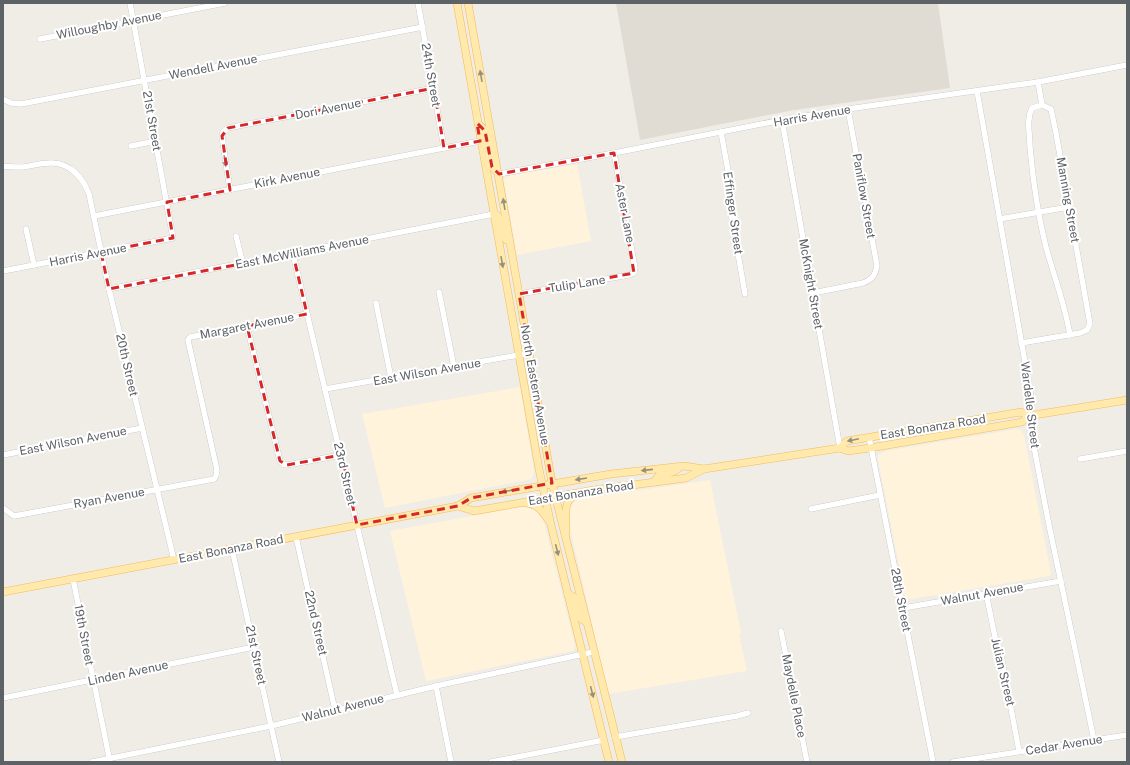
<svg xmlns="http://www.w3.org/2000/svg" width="1130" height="765" viewBox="0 0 1130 765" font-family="'Public Sans',sans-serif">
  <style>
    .commercial { fill: #fff3dc }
    .education { fill: #e0dcd4 }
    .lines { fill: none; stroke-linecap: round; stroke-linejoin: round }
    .minor-casing { stroke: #b6b9bd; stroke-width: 6 }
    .major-casing { stroke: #f7ba58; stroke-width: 8 }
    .minor { stroke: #fff; stroke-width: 5.5 }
    .major { stroke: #ffe9ac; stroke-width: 7 }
    .oneway { fill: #96917f }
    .oneway2 { fill: #96999c }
    .marked { fill: none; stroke: #d62828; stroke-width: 3; stroke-dasharray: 8 5; stroke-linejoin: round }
    .labels { text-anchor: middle; stroke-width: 4; stroke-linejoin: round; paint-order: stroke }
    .street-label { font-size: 12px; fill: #5d6267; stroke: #fff }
  </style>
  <rect width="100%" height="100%" fill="#f0ede6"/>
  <!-- commercial -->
  <g class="commercial">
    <polygon points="577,164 591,241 517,255 504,181 505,178 511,175"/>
    <polygon points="520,387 534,471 532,479 385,508 362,414"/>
    <polygon points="1017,429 1021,430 1024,435 1051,574 1049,576 911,599 907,599 905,596 878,459 878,455 886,451"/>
    <polygon points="710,480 741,633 739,634 747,671 608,694 569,524 567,513 571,503 578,499"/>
    <polygon points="526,506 536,509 543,519 575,646 573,651 426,681 390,531"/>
  </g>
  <!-- education -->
  <polygon class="education" points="616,3 938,3 950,88 794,110 640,140"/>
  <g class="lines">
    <!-- minor casing -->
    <g class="minor-casing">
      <g id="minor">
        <polyline points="418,3 444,148"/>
        <polyline points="40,39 225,3"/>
        <polyline points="977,91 1032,402 1028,416 1049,525 1094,740"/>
        <polyline points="3,99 11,103 21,104 423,27"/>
        <path d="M1042 105 1032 108C1026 120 1030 134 1030 147 1033 180 1038 215 1046 247 1054 276 1065 305 1070 335"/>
        <polyline points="782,120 840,448"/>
        <polyline points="721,132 730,182 730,207 745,294"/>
        <polyline points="131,146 156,141"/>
        <path d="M3 166C9 167 16 167 22 167 32 166 43 162 53 163 71 164 83 178 89 194L109 289 174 560"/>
        <polyline points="499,174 614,153 782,120 848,109 1038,82 1127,65"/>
        <polyline points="230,190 222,136 223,132 228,128 434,88"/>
        <polyline points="94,216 480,141"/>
        <polyline points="999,219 1069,207"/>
        <polyline points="26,229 34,265"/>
        <polyline points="236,236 243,264"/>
        <polyline points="293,254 397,695"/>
        <polyline points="3,271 173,238 130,3"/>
        <polyline points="109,289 494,214"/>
        <polyline points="439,292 454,367"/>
        <path d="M813 293 863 283C873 279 875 275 877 266L848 109"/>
        <polyline points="519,294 629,275 634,273 635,268 614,153"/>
        <polyline points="376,303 391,378"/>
        <polyline points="247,326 280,461 283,464 287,465 341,455"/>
        <polyline points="1021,343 1080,333 1087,330 1090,324 1056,133 1051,109 1042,105 1038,82"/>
        <polyline points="325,389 530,353"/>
        <polyline points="869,437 933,762"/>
        <polyline points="3,455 142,428"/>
        <polyline points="1080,459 1127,451"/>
        <polyline points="3,508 14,516 214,479 216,476 217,470 188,340 190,337 307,314"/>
        <polyline points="811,509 880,495"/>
        <polyline points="296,537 335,710"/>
        <polyline points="232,549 279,762"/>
        <polyline points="73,579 110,762"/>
        <polyline points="986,593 996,642 1000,650 1019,751"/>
        <polyline points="903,608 1061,581"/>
        <polyline points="781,631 807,762"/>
        <polyline points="436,686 451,762"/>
        <polyline points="3,698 254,647"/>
        <polyline points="615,737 737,716 748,713"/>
        <polyline points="92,762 271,726 436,686 593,652"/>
        <polyline points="491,762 604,740"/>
        <polyline points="953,762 1127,735"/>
      </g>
    </g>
    <!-- major casing -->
    <g class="major-casing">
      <g id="major">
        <polyline points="457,3 539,469 551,525 609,762"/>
        <polyline points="468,3 552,483 622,762"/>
        <polyline points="478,123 485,131 492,167 499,174"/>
        <polyline points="494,214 498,216 506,240"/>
        <polyline points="840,448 848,451 870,448 1022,422 1028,416 1127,400"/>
        <polyline points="654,482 659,475 666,475 678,469"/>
        <path d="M526 503C538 504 543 512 549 521"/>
        <polyline points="458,506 474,511 594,490 686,478 704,469"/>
        <path d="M566 532C567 518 561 501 577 494"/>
        <polyline points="3,592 458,506 471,498 611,474 684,466 704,469 840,448 847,441 1021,412 1028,416"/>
        <polyline points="568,594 574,597 580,618 586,622"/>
      </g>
    </g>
    <!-- minor -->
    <use href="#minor" class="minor"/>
    <!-- major -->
    <use href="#major" class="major"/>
  </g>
  <!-- one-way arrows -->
  <defs><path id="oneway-solid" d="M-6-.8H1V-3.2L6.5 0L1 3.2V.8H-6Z"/></defs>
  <g class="oneway">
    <use href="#oneway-solid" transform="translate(481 76) rotate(-100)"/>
    <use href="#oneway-solid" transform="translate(504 204) rotate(-99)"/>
    <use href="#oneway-solid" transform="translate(502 262) rotate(80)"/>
    <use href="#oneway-solid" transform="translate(853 440) rotate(168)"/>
    <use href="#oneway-solid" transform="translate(647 470) rotate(174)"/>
    <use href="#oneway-solid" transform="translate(581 479) rotate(171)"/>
    <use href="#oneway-solid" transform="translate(507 491) rotate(170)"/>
    <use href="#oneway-solid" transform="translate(557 550) rotate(76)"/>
    <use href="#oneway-solid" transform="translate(592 692) rotate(76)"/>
  </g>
  <use class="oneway2" href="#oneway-solid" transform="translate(225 161) rotate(81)"/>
  <!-- marked area -->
  <path class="marked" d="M434 88 444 148 480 141 477 123 485 131 492 167 499 174 614 153 634 273 519 294 552 483 471 498 458 506 357 525 341 455 287 465 280 461 247 326 307 314 293 254 109 289 101 252 173 238 167 202 230 190 222 136 228 128Z"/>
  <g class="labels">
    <!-- street labels -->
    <g class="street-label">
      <text transform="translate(109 25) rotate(-11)" y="4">Willoughby Avenue</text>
      <text transform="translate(213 67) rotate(-11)" y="4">Wendell Avenue</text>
      <text transform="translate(431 75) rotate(80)" y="4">24th Street</text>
      <text transform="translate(328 109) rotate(-11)" y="4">Dori Avenue</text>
      <text transform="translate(812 116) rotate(-10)" y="4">Harris Avenue</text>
      <text transform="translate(152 121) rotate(80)" y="4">21st Street</text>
      <text transform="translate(287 178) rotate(-11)" y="4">Kirk Avenue</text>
      <text transform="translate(864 196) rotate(80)" y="4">Paniflow Street</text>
      <text transform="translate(1068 200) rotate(80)" y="4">Manning Street</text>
      <text transform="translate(625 213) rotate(79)" y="4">Aster Lane</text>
      <text transform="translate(733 213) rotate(82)" y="4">Effinger Street</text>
      <text transform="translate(302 252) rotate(-11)" y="4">East McWilliams Avenue</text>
      <text transform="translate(88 255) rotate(-11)" y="4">Harris Avenue</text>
      <text transform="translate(577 284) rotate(-9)" y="4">Tulip Lane</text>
      <text transform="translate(811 284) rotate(80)" y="4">McKnight Street</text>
      <text transform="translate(247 326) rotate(-11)" y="4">Margaret Avenue</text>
      <text transform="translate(127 365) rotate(77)" y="4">20th Street</text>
      <text transform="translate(427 372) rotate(-10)" y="4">East Wilson Avenue</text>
      <text transform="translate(535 385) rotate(80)" y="4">North Eastern Avenue</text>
      <text transform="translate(1030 405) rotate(83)" y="4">Wardelle Street</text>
      <text transform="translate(933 427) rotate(-9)" y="4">East Bonanza Road</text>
      <text transform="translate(73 441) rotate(-11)" y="4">East Wilson Avenue</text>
      <text transform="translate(345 474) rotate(77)" y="4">23rd Street</text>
      <text transform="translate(581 493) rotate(-9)" y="4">East Bonanza Road</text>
      <text transform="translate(109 498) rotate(-10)" y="4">Ryan Avenue</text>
      <text transform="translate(231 549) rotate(-11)" y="4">East Bonanza Road</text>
      <text transform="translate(982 594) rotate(-10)" y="4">Walnut Avenue</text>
      <text transform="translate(901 600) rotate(79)" y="4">28th Street</text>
      <text transform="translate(316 623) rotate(77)" y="4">22nd Street</text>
      <text transform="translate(84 635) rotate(79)" y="4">19th Street</text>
      <text transform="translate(256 655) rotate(78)" y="4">21st Street</text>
      <text transform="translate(1003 672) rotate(77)" y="4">Julian Street</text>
      <text transform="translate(128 673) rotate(-12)" y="4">Linden Avenue</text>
      <text transform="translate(794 696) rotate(79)" y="4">Maydelle Place</text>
      <text transform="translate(343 708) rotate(-14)" y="4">Walnut Avenue</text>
      <text transform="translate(1064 745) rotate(-9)" y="4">Cedar Avenue</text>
    </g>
  </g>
  <!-- border -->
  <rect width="1130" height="765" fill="none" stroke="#5d6267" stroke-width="8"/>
</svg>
